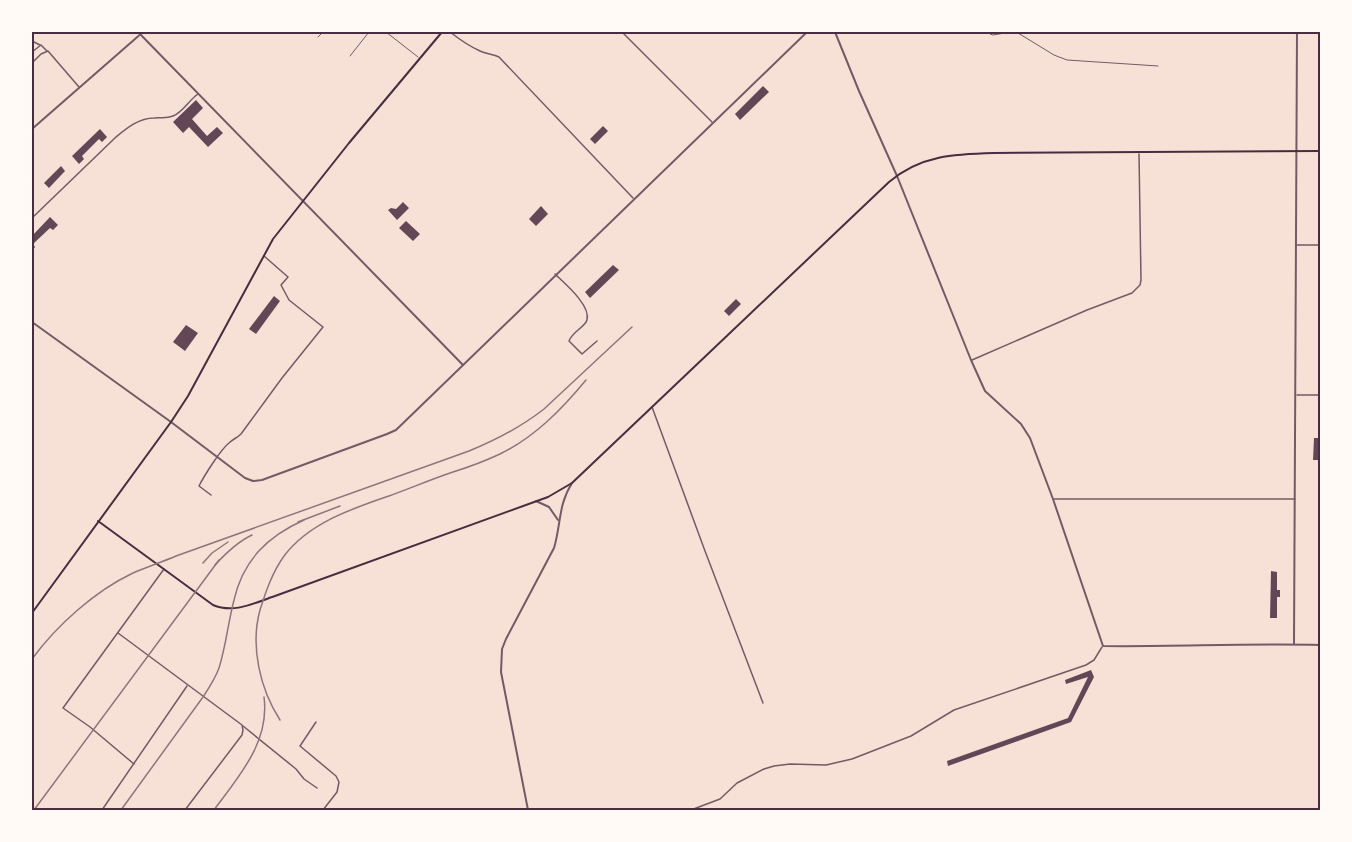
<svg xmlns="http://www.w3.org/2000/svg" width="1352" height="842" viewBox="0 0 1352 842" font-family="'Open Sans',sans-serif">
  <style>
    .building { fill: #644757 }
    .lines { fill: none; stroke-linecap: round; stroke-linejoin: round }
    .service { stroke: #755966; stroke-width: 1 }
    .minor { stroke: #755966; stroke-width: 1.5 }
    .tertiary { stroke: #755966; stroke-width: 2 }
    .secondary { stroke: #4a2c40; stroke-width: 2 }
    .rail { stroke: #8f747c; stroke-width: 1.5 }
    .neatline { fill: none; stroke: #4a2c40; stroke-width: 2 }
  </style>
  <rect width="100%" height="100%" fill="#f7e1d7"/>
  <!-- building -->
  <g class="building">
    <polygon points="763,86 769,92 740,120 735,114"/>
    <polygon points="196,100 203,108 192,119 207,136 217,127 223,133 208,147 189,127 183,133 173,122"/>
    <polygon points="603,126 608,131 595,144 590,139"/>
    <polygon points="100,129 107,137 102,142 99,139 82,156 84,159 79,164 72,156"/>
    <polygon points="61,166 65,171 49,188 44,183"/>
    <polygon points="403,202 409,208 397,220 388,210 391,208 396,209"/>
    <polygon points="541,206 548,214 536,226 529,219"/>
    <polygon points="50,217 58,225 53,230 50,228 33,244 35,247 32,251 32,236"/>
    <polygon points="406,221 420,234 413,241 399,228"/>
    <polygon points="613,265 619,270 590,298 585,292"/>
    <polygon points="274,296 280,301 256,334 249,329"/>
    <polygon points="736,299 741,304 729,316 724,311"/>
    <polygon points="186,325 198,333 185,351 173,342"/>
    <polygon points="1314,438 1320,438 1320,460 1313,460"/>
    <polygon points="1271,571 1277,572 1277,590 1280,590 1280,597 1277,597 1277,618 1270,618"/>
    <polygon points="1091,670 1094,677 1071,722 948,766 947,761 1068,718 1088,677 1066,684 1065,680"/>
  </g>
  <g class="lines">
    <!-- service -->
    <g class="service">
      <polyline points="386,32 418,57"/>
      <polyline points="990,32 990,34 993,35 1011,32 1018,33 1054,55 1067,60 1158,66"/>
      <polyline points="318,37 323,32"/>
      <polyline points="350,56 369,32"/>
    </g>
    <!-- minor -->
    <g class="minor">
      <path d="M450 32C459 39 469 46 480 51 486 54 493 54 499 57L633 198"/>
      <polyline points="622,32 712,122"/>
      <polyline points="32,41 40,45"/>
      <polyline points="32,52 41,45 47,51"/>
      <polyline points="32,63 41,54 48,51 79,87"/>
      <path d="M32 218 116 137C127 128 139 118 154 118 161 117 166 119 173 116 183 112 189 100 198 94"/>
      <polyline points="1297,245 1320,245"/>
      <path d="M555 274C564 283 591 305 587 320 585 327 572 332 569 341L582 354 597 341"/>
      <polyline points="972,360 1087,310 1132,293 1140,285 1141,280 1139,154"/>
      <polyline points="1297,395 1320,395"/>
      <polyline points="652,407 705,551 763,703"/>
      <path d="M211 495 199 486C204 476 221 449 229 443 233 439 237 438 241 434L282 378 323 327 289 300 281 285 288 277 264 256"/>
      <polyline points="1054,499 1295,499"/>
      <polyline points="118,633 242,725 243,730 242,735 185,810"/>
      <polyline points="316,722 300,746 336,776 339,782 337,792 323,810"/>
      <polyline points="243,726 296,769 304,779 317,788"/>
      <polyline points="134,764 90,727 63,708 164,569"/>
      <polyline points="102,810 187,686"/>
      <polyline points="691,810 720,799 737,783 764,769 774,766 790,764 826,765 852,759 911,736 954,710 1086,665 1094,660 1102,647"/>
    </g>
    <!-- tertiary -->
    <g class="tertiary">
      <path d="M835 32 859 91 897 176 971 360 985 391 1021 424 1030 438 1053 499 1103 646C1175 647 1248 643 1320 645"/>
      <polyline points="1319,32 1320,32"/>
      <polyline points="140,34 463,365"/>
      <polyline points="32,129 143,32"/>
      <polyline points="32,322 171,422 245,478 253,481 262,480 387,434 396,430 807,32"/>
      <polyline points="536,501 549,507 558,520"/>
      <polyline points="1294,644 1297,32"/>
      <path d="M528 810 501 672 502 649 506 639 554 548C561 525 558 505 572 483"/>
    </g>
    <!-- secondary -->
    <g class="secondary">
      <path d="M98 521 213 605C234 614 254 603 275 596L548 497 572 483 889 182C921 155 955 154 994 153L1320 151"/>
      <polyline points="32,613 171,422 188,396 273,239 349,143 442,32"/>
    </g>
    <!-- rail -->
    <g class="rail">
      <polyline points="298,522 340,506"/>
      <polyline points="203,563 212,553 228,542"/>
      <path d="M215 565C226 553 237 542 252 535"/>
      <path d="M32 659C57 625 95 591 133 573 147 567 162 562 176 556L469 451C496 440 521 427 544 409L632 327"/>
      <path d="M280 720C260 689 250 646 260 610 266 591 272 573 284 556 309 523 351 509 389 496 411 488 432 479 453 472 469 467 485 461 500 454 535 437 562 409 586 380"/>
      <polyline points="34,810 219,560"/>
      <path d="M121 810 203 697C209 688 215 679 219 668 226 646 228 623 234 600 243 560 268 536 304 520"/>
      <path d="M214 810C239 776 270 742 264 697"/>
    </g>
  </g>
  <!-- border -->
  <rect width="1352" height="842" fill="none" stroke="#fffaf5" stroke-width="66"/>
  <rect x="33" y="33" width="1286" height="776" class="neatline"/>
</svg>
